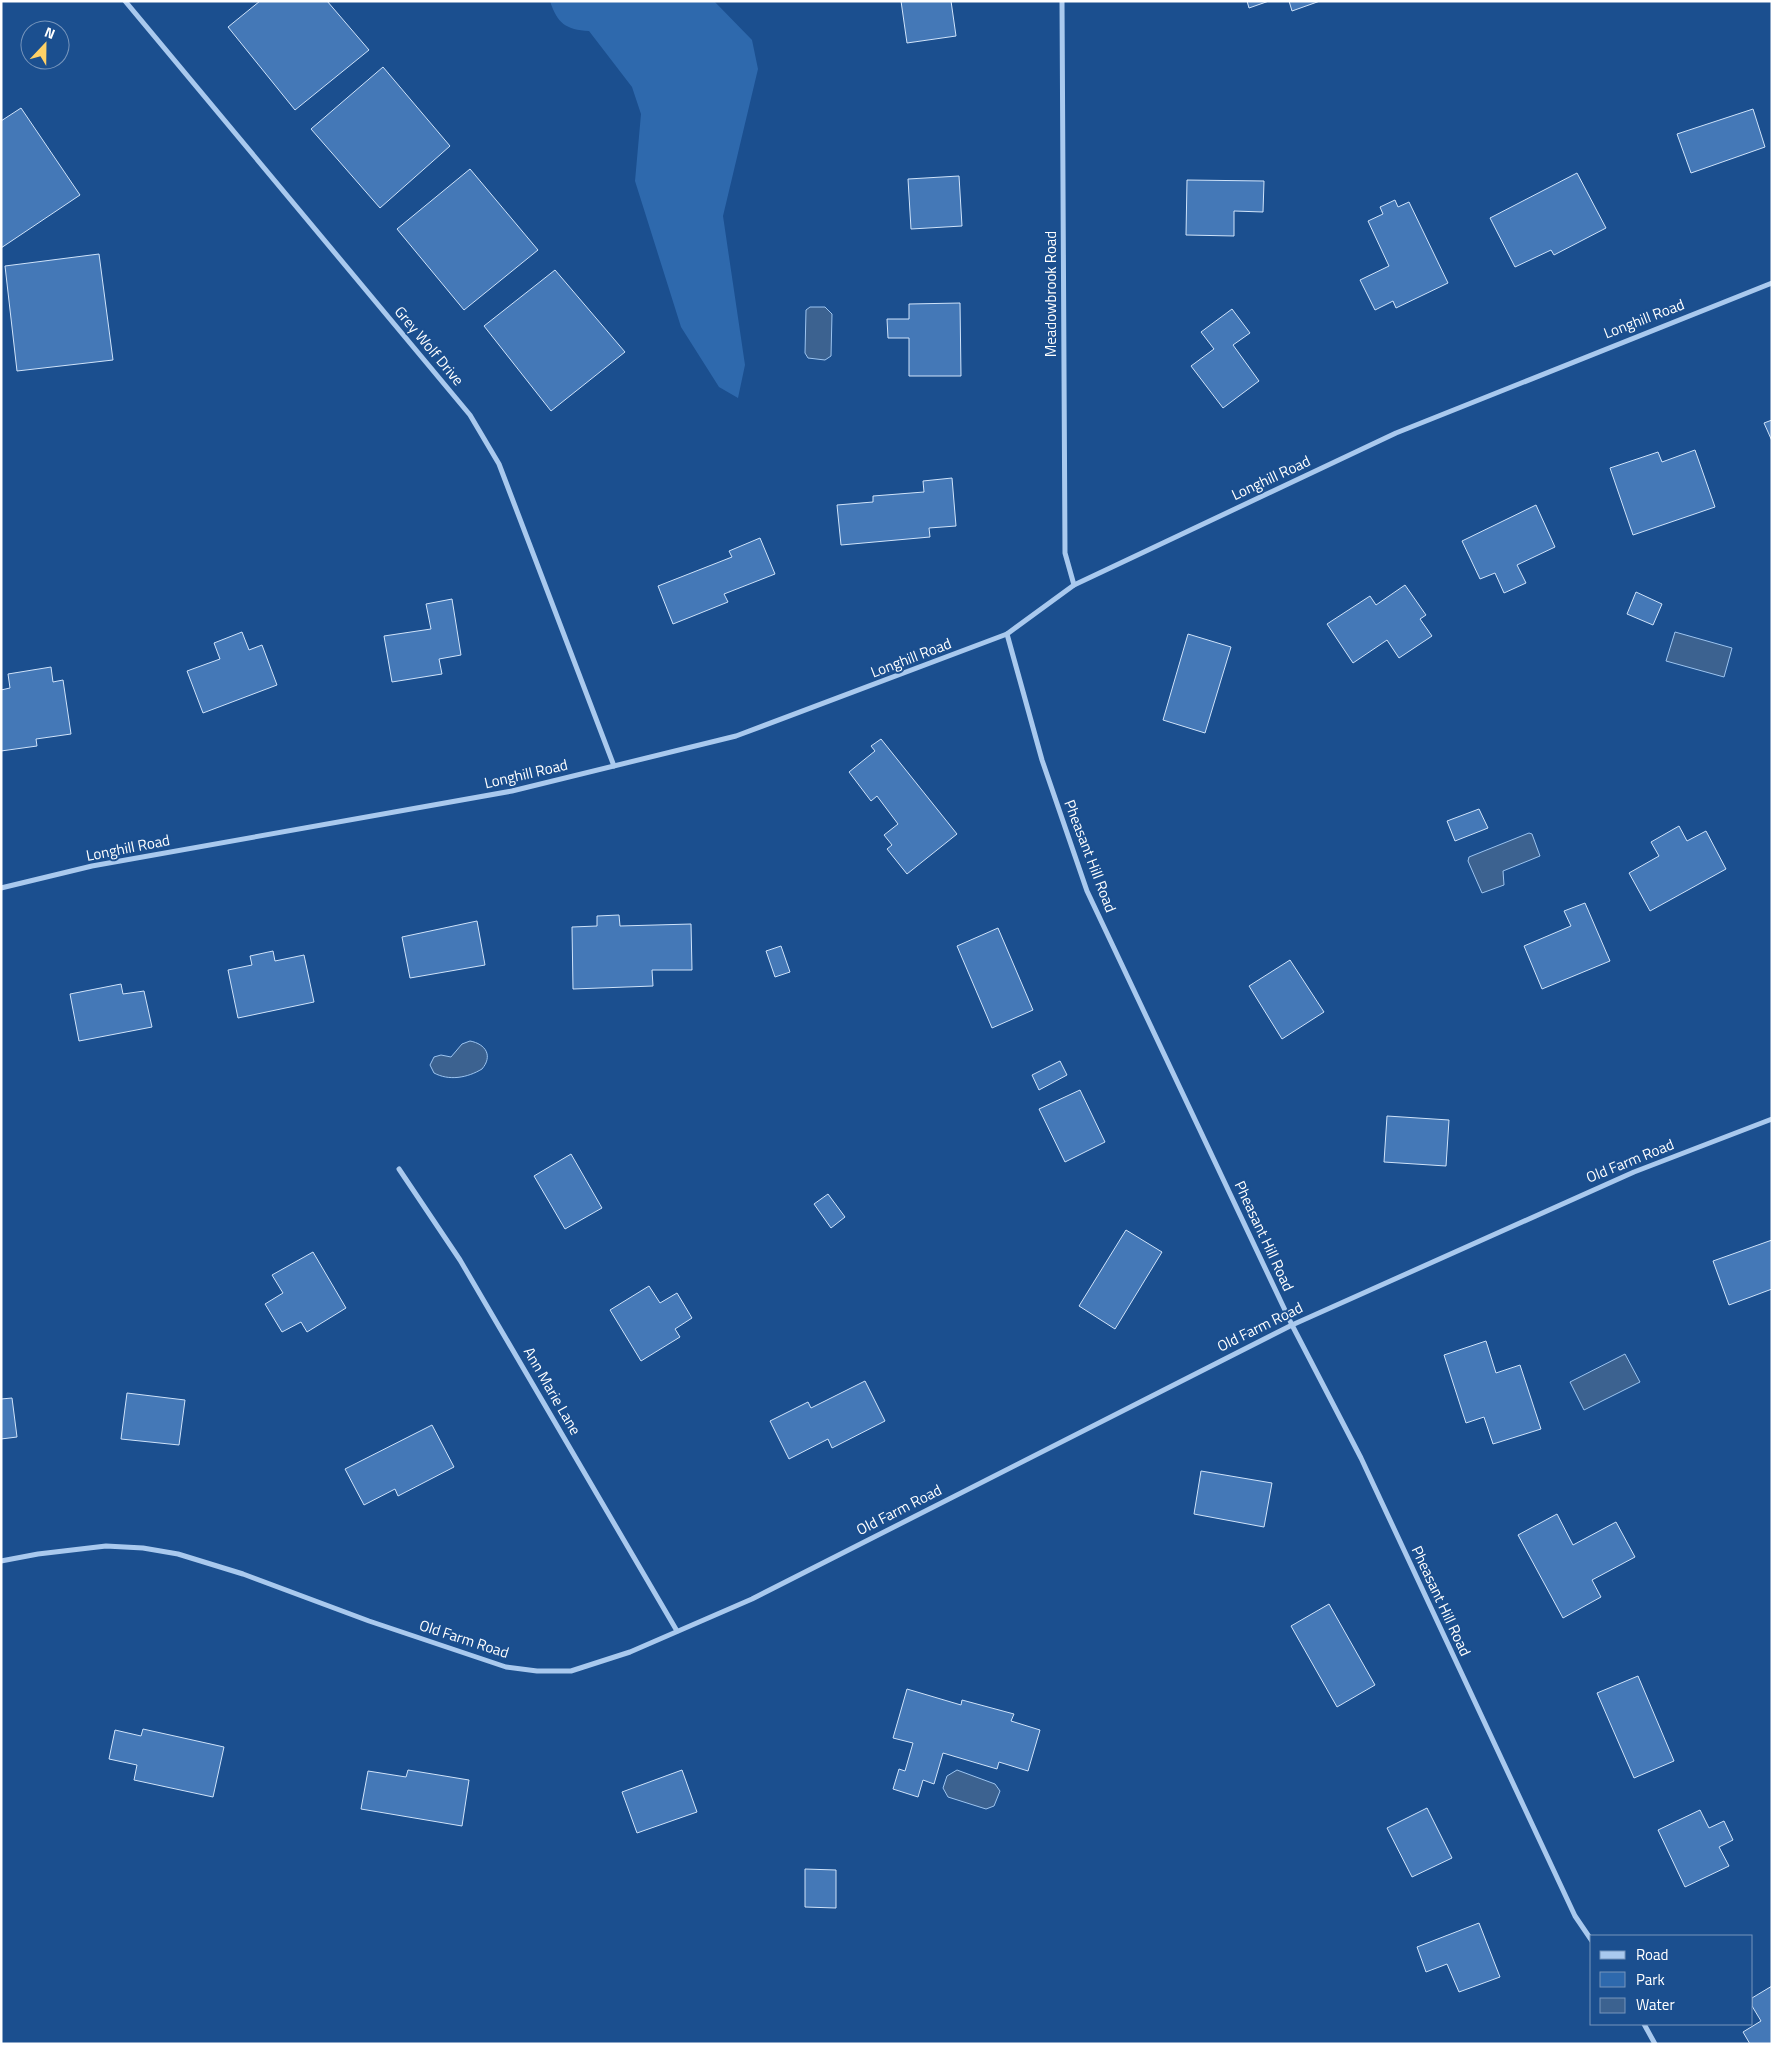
<svg xmlns="http://www.w3.org/2000/svg" width="1773" height="2045" viewBox="0 0 1773 2045" font-family="'Titillium Web',sans-serif">
  <style>
    .green { fill: #2e69ad }
    .water { fill: #3c6290; stroke: #9cc4f0 }
    .building { fill: #4478b7; stroke: #cfe3fa }
    .lines { fill: none; stroke-linecap: round; stroke-linejoin: round }
    .street { stroke: #a9c9ee; stroke-width: 5 }
    .labels { text-anchor: middle; stroke-width: 4; stroke-linejoin: round; paint-order: stroke }
    .street-label { font-size: 15px; fill: #fff; stroke: #1b4f8f }
  </style>
  <rect width="100%" height="100%" fill="#1b4f8f"/>
  <!-- green -->
  <path class="green" d="M550 1H714L752 40 758 69 723 216 745 365 738 398 719 387 681 327 635 181 641 114 632 87 589 31C566 30 557 23 550 1Z"/>
  <!-- water -->
  <g class="water">
    <polygon points="810,307 825,307 832,314 831,356 825,360 808,358 805,353 806,310"/>
    <polygon points="1675,632 1732,648 1724,677 1666,661"/>
    <polygon points="1529,833 1532,834 1540,856 1503,871 1504,885 1482,893 1468,861 1469,857"/>
    <path d="M470 1041C486 1044 493 1056 482 1069 467 1078 449 1081 434 1073L430 1065 434 1057 441 1055 451 1057 462 1044Z"/>
    <polygon points="1625,1354 1640,1382 1584,1410 1570,1382"/>
    <polygon points="957,1770 995,1784 1000,1791 994,1806 986,1809 948,1797 943,1788 947,1776"/>
  </g>
  <!-- building -->
  <g class="building">
    <polygon points="260,1 327,1 369,50 295,110 228,27"/>
    <polygon points="901,1 951,1 956,36 907,43"/>
    <polygon points="1247,1 1269,1 1249,8"/>
    <polygon points="1289,1 1320,1 1292,11"/>
    <polygon points="383,67 450,146 380,208 311,129"/>
    <polygon points="21,108 80,195 1,248 1,121"/>
    <polygon points="1753,109 1765,147 1691,173 1677,134"/>
    <polygon points="470,169 538,250 464,310 397,229"/>
    <polygon points="1577,173 1606,228 1554,255 1551,250 1515,267 1490,218"/>
    <polygon points="959,176 962,226 911,229 908,179"/>
    <polygon points="1187,180 1264,181 1263,212 1234,211 1234,236 1186,235"/>
    <polygon points="1395,200 1398,207 1409,202 1448,283 1396,308 1393,301 1375,310 1360,280 1389,266 1368,221 1383,214 1380,207"/>
    <polygon points="99,254 113,360 17,371 5,266"/>
    <polygon points="555,270 625,352 551,411 484,326"/>
    <polygon points="960,303 961,376 909,376 909,338 888,338 887,319 909,319 909,304"/>
    <polygon points="1232,309 1250,333 1233,345 1259,381 1223,408 1191,366 1214,349 1201,332"/>
    <polygon points="1772,420 1772,441 1764,423"/>
    <polygon points="1695,450 1715,507 1633,535 1610,468 1658,452 1662,462"/>
    <polygon points="952,478 956,526 929,528 930,537 841,545 837,505 873,502 873,496 924,492 923,481"/>
    <polygon points="1536,505 1555,547 1517,565 1526,583 1504,593 1495,573 1480,579 1462,541"/>
    <polygon points="760,538 775,574 724,594 728,602 673,624 658,586 732,557 729,551"/>
    <polygon points="1405,585 1426,615 1420,619 1432,636 1399,658 1387,640 1353,663 1327,624 1370,596 1376,605"/>
    <polygon points="1636,592 1662,604 1653,625 1627,614"/>
    <polygon points="452,599 461,655 439,659 442,674 392,682 384,636 431,629 426,604"/>
    <polygon points="242,632 249,650 262,645 277,685 203,713 187,671 220,659 214,643"/>
    <polygon points="1188,634 1231,647 1205,733 1163,720"/>
    <polygon points="51,667 53,682 63,680 71,734 36,739 37,746 1,751 1,690 10,688 8,674"/>
    <polygon points="881,739 957,834 907,874 887,849 892,845 884,835 898,824 877,796 871,801 849,772 875,751 871,746"/>
    <polygon points="1479,809 1488,828 1455,841 1447,821"/>
    <polygon points="1679,826 1687,841 1706,831 1726,869 1650,911 1629,873 1659,856 1651,842"/>
    <polygon points="1585,903 1610,961 1542,989 1524,946 1571,926 1564,911"/>
    <polygon points="619,915 620,926 691,924 692,970 652,970 653,986 573,989 572,927 597,926 597,916"/>
    <polygon points="477,921 485,965 410,978 402,937"/>
    <polygon points="998,928 1033,1010 992,1028 957,946"/>
    <polygon points="781,946 790,972 775,977 766,951"/>
    <polygon points="273,951 275,961 304,955 314,1002 238,1018 228,970 252,965 250,956"/>
    <polygon points="1290,960 1324,1012 1282,1039 1249,986"/>
    <polygon points="121,984 123,994 144,991 152,1027 79,1041 70,994"/>
    <polygon points="1060,1061 1067,1075 1039,1090 1032,1075"/>
    <polygon points="1080,1090 1105,1142 1065,1162 1039,1109"/>
    <polygon points="1387,1116 1449,1120 1446,1166 1384,1162"/>
    <polygon points="571,1154 602,1208 565,1229 534,1176"/>
    <polygon points="828,1194 845,1217 831,1228 814,1204"/>
    <polygon points="1126,1230 1162,1252 1115,1329 1079,1306"/>
    <polygon points="1772,1240 1772,1289 1729,1305 1713,1261"/>
    <polygon points="313,1252 346,1308 307,1332 301,1322 282,1332 265,1304 283,1293 272,1275"/>
    <polygon points="649,1286 660,1303 677,1293 692,1318 675,1329 680,1337 641,1361 610,1310"/>
    <polygon points="1486,1341 1496,1373 1520,1365 1541,1429 1493,1444 1484,1417 1466,1423 1444,1355"/>
    <polygon points="865,1381 885,1421 832,1448 828,1439 789,1459 770,1421 808,1402 811,1408"/>
    <polygon points="127,1393 185,1400 179,1445 121,1439"/>
    <polygon points="12,1398 17,1437 1,1439 1,1399"/>
    <polygon points="432,1425 454,1467 398,1496 395,1489 364,1505 345,1469"/>
    <polygon points="1201,1471 1272,1483 1264,1527 1194,1514"/>
    <polygon points="1557,1514 1573,1545 1616,1522 1635,1557 1592,1580 1601,1597 1563,1618 1518,1535"/>
    <polygon points="1329,1604 1375,1685 1337,1707 1291,1626"/>
    <polygon points="1638,1676 1674,1761 1634,1778 1597,1693"/>
    <polygon points="907,1689 961,1705 962,1700 1014,1714 1011,1721 1040,1730 1028,1771 999,1762 997,1769 943,1753 934,1784 923,1780 918,1797 893,1789 899,1769 905,1771 913,1743 893,1738"/>
    <polygon points="143,1729 224,1747 213,1797 134,1780 137,1765 109,1759 115,1730 141,1736"/>
    <polygon points="408,1770 469,1780 462,1826 361,1809 368,1771 406,1777"/>
    <polygon points="682,1770 697,1812 637,1833 622,1792"/>
    <polygon points="1427,1808 1452,1858 1412,1877 1387,1828"/>
    <polygon points="1700,1810 1709,1828 1724,1821 1733,1840 1719,1847 1729,1866 1685,1887 1658,1830"/>
    <polygon points="805,1869 836,1870 836,1908 805,1907"/>
    <polygon points="1479,1923 1500,1977 1459,1992 1447,1964 1426,1972 1417,1947"/>
    <polygon points="1772,1986 1772,2044 1750,2044 1743,2032 1761,2021 1752,2006 1752,1998"/>
  </g>
  <g class="lines">
    <!-- street -->
    <g class="street">
      <polyline points="125,1 470,415 499,464 614,766"/>
      <polyline points="1062,1 1065,553 1074,585"/>
      <polyline points="1007,634 1042,760 1087,891 1292,1325 1361,1458 1575,1916 1592,1941"/>
      <polyline points="1,888 92,866 512,791 736,736 1007,634 1074,585 1396,433 1772,283"/>
      <polyline points="399,1169 460,1260 677,1631"/>
      <polyline points="1,1561 38,1554 106,1546 143,1548 178,1554 243,1574 369,1621 506,1667 537,1671 571,1671 630,1652 752,1599 1292,1325 1634,1172 1772,1119"/>
      <polyline points="1644,2024 1655,2044"/>
    </g>
  </g>
  <g class="labels">
    <!-- street labels -->
    <g class="street-label">
      <text transform="translate(1051 294) rotate(-90)" y="5">Meadowbrook Road</text>
      <text transform="translate(1644 319) rotate(-21)" y="5">Longhill Road</text>
      <text transform="translate(429 346) rotate(50)" y="5">Grey Wolf Drive</text>
      <text transform="translate(1271 478) rotate(-25)" y="5">Longhill Road</text>
      <text transform="translate(911 658) rotate(-21)" y="5">Longhill Road</text>
      <text transform="translate(526 774) rotate(-13)" y="5">Longhill Road</text>
      <text transform="translate(128 848) rotate(-11)" y="5">Longhill Road</text>
      <text transform="translate(1090 856) rotate(69)" y="5">Pheasant Hill Road</text>
      <text transform="translate(1630 1161) rotate(-22)" y="5">Old Farm Road</text>
      <text transform="translate(1264 1236) rotate(65)" y="5">Pheasant Hill Road</text>
      <text transform="translate(1260 1327) rotate(-26)" y="5">Old Farm Road</text>
      <text transform="translate(552 1391) rotate(60)" y="5">Ann Marie Lane</text>
      <text transform="translate(899 1510) rotate(-27)" y="5">Old Farm Road</text>
      <text transform="translate(1441 1601) rotate(65)" y="5">Pheasant Hill Road</text>
      <text transform="translate(464 1639) rotate(18)" y="5">Old Farm Road</text>
    </g>
  </g>
  <!-- border -->
  <rect width="1773" height="2045" fill="none" stroke="#ffffff" stroke-width="5"/>
  <!-- legend -->
  <rect x="1590" y="1935" width="162" height="90" fill="#1b4f8f" stroke="#7695bc"/>
  <rect x="1600" y="1951" width="25" height="8" fill="#a9c9ee" stroke="#7695bc"/>
  <text x="1636" y="1960" font-size="15" fill="#ffffff">Road</text>
  <rect x="1600" y="1972" width="25" height="15" fill="#2e69ad" stroke="#7695bc"/>
  <text x="1636" y="1985" font-size="15" fill="#ffffff">Park</text>
  <rect x="1600" y="1998" width="25" height="15" fill="#3c6290" stroke="#7695bc"/>
  <text x="1636" y="2010" font-size="15" fill="#ffffff">Water</text>
  <!-- north arrow -->
  <g transform="translate(45 45) rotate(22)"><circle r="24" fill="#1b4f8f" stroke="#7695bc"/>
  <path d="M0-4L9 19L0 12L-9 19Z" fill="#ffd166"/>
  <text y="-8" font-size="14" font-weight="bold" text-anchor="middle" fill="#ffffff">N</text>
  </g>
</svg>
